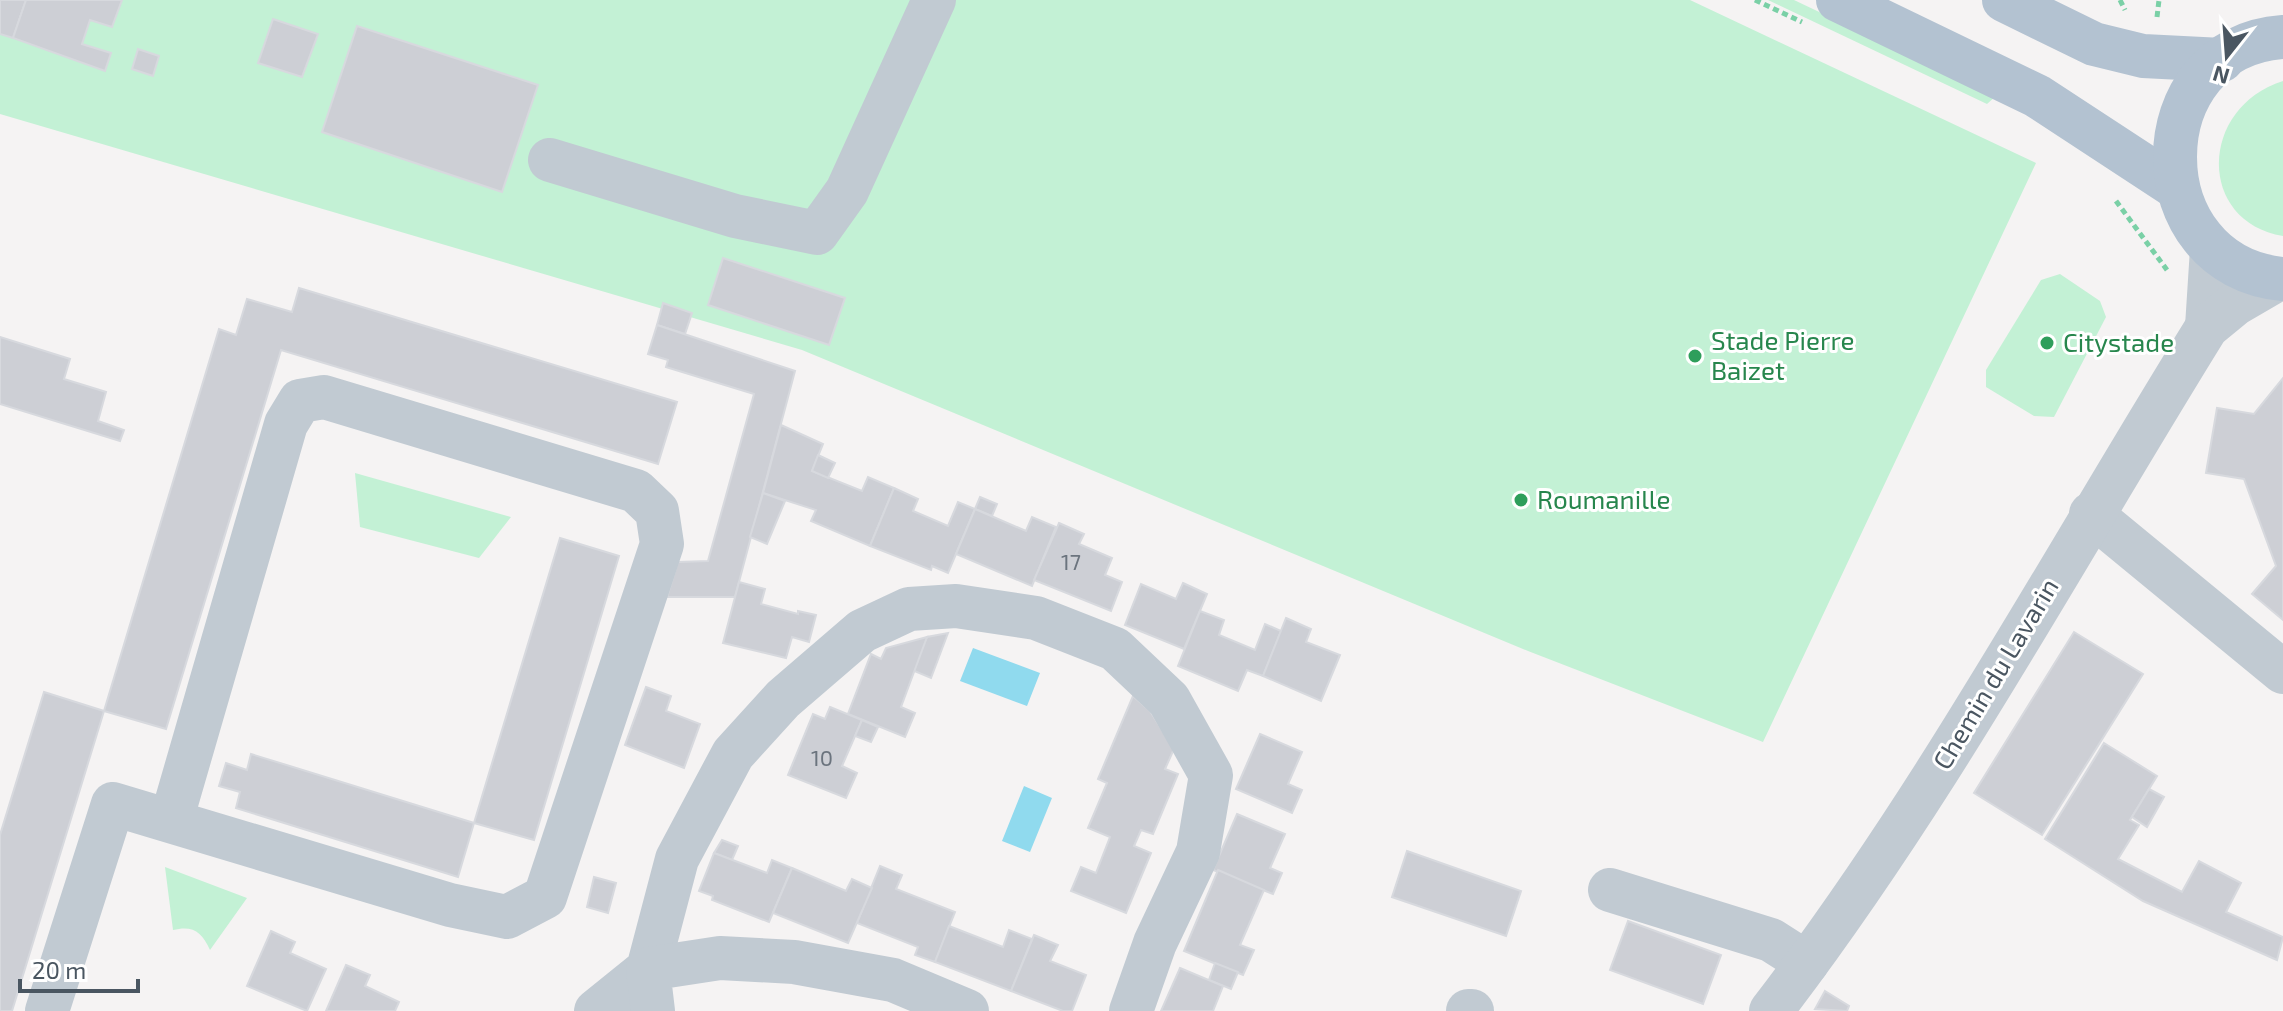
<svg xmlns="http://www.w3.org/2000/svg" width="2283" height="1011" viewBox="0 0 2283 1011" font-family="'Exo 2',sans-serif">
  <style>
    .green { fill: #c3f1d5 }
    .water { fill: #90daee }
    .building { fill: #cdcfd5; stroke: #d7d9de; stroke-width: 2 }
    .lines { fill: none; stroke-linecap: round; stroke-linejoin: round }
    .path { stroke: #7ad0a6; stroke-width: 5; stroke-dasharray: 6 4; stroke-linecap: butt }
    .minor { stroke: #c1cad2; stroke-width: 44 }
    .major { stroke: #b3c2d1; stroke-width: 44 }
    .leisure-dot { fill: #2e9e5b; stroke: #fff; stroke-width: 3 }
    .labels { text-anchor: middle; stroke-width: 6; stroke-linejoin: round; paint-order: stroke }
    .number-label { font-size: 22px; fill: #6b747e }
    .leisure-label { font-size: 26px; fill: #27864d; stroke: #fff; text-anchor: start }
    .street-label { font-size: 26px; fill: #4a5661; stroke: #fff }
  </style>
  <rect width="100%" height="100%" fill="#f5f3f3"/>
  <!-- green -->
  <g class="green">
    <polygon points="0,0 1690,0 2036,163 1763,742 1528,651 802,350 0,114"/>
    <polygon points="1768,0 1794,0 1996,96 1987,104"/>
    <path d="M2283 81V236C2197 222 2198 108 2283 81Z"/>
    <polygon points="2060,274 2100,301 2106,317 2054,417 2034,416 1986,387 1986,370 2041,280"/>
    <polygon points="355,473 511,517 479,558 360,527"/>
    <path d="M165 867 247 898 210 950C202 932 193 925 173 930Z"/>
  </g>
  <!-- water -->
  <g class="water">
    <polygon points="973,648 1040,673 1027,706 960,681"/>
    <polygon points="1024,786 1052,798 1030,852 1002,841"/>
  </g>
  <!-- building -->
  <g class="building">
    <polygon points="0,0 26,0 13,38 0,34"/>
    <polygon points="26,0 122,0 112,27 90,20 82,44 111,53 105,71 13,38"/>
    <polygon points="273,19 318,34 302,77 258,63"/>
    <polygon points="357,26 538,85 502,192 322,132"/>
    <polygon points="138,49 159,56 153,76 132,69"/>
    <polygon points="723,258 845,298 829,345 708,305"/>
    <polygon points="299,288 677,402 658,464 281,350 166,729 104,711 219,329 236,335 247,299 292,312"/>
    <polygon points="663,303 692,313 685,334 657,325"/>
    <polygon points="657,325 795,371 735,597 667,597 678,562 708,561 754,394 666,367 668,360 648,354"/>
    <polygon points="0,337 70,359 64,379 106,392 98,421 124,430 120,441 0,404"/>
    <polygon points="2283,378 2283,620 2252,594 2276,566 2244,479 2206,473 2217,408 2254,414"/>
    <polygon points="781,425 823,444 812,471 862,491 868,477 894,488 870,546 811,521 816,510 763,493"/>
    <polygon points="818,455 835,463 828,478 812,471"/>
    <polygon points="894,488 918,499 913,511 948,526 958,502 975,509 948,573 932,566 931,570 870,546"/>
    <polygon points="763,493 785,501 767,544 750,537"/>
    <polygon points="980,497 997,504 992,516 975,509"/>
    <polygon points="975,509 1026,531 1032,517 1056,527 1032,586 956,554"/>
    <polygon points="1059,523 1084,534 1079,544 1112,558 1105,575 1122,582 1111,611 1034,580"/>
    <polygon points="560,538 619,556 534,840 474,823"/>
    <polygon points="739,582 765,589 761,604 798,614 798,611 816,615 809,642 792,637 786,658 723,643"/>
    <polygon points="1183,583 1207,594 1184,649 1125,625 1141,584 1176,599"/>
    <polygon points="1200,611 1224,620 1219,635 1255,650 1265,624 1281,631 1263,676 1247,670 1238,691 1178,666"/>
    <polygon points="1286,618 1311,629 1306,642 1340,655 1321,701 1263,676"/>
    <polygon points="2074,632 2143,674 2042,835 1974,793"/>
    <polygon points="948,633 931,678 912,670 927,637"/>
    <polygon points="927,637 901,707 915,713 905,737 848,714 871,654 881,659 886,648"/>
    <polygon points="646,687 671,696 666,711 700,724 684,768 625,745"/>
    <polygon points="44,692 104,711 12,1011 0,1011 0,835"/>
    <polygon points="1133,696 1150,711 1174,749 1165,769 1178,774 1153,834 1141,830 1134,846 1151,853 1126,913 1071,891 1081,867 1096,873 1110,837 1088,828 1107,783 1098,779"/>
    <polygon points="830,707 862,720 842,766 857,773 846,798 788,775 813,714 825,719"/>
    <polygon points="862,720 878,727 871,742 855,736"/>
    <polygon points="1260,734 1302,752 1288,784 1302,790 1292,813 1236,789"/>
    <polygon points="2104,743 2157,776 2130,820 2139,825 2118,859 2182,892 2199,861 2241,883 2226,912 2283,937 2277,960 2143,901 2045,839"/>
    <polygon points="251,754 474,823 458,877 236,808 240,792 219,786 226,763 247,770"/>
    <polygon points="2149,789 2164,797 2147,827 2132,817"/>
    <polygon points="1237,814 1285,834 1270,868 1282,873 1273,894 1213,870"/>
    <polygon points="722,840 738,846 732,860 714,853"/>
    <polygon points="1407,851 1521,891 1506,936 1392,897"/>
    <polygon points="714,853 767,873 772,860 792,868 769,922 712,900 713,896 699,891"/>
    <polygon points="880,866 902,875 896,889 955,912 935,962 915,955 918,947 857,923"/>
    <polygon points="792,868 846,891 852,879 872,888 848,943 773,913"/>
    <polygon points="1218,870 1264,890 1240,945 1254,950 1243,975 1184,951"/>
    <polygon points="594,877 616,883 608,913 587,907"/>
    <polygon points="1628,921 1721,955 1703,1004 1610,970"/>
    <polygon points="949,926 1003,947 1009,930 1032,939 1011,991 935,962"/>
    <polygon points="271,931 295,942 290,953 326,969 307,1011 247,986"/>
    <polygon points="1034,935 1058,945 1050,961 1086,975 1072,1011 1063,1011 1011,991"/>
    <polygon points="1215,963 1238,972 1231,989 1209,980"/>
    <polygon points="346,965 370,975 365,986 399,1002 395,1011 326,1011"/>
    <polygon points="1180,968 1223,986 1213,1011 1161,1011"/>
    <polygon points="1825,991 1849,1006 1847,1011 1815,1009"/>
  </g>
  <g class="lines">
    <!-- path -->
    <g class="path">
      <polyline points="1755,0 1802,22"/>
      <polyline points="2120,0 2125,10"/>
      <polyline points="2157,17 2159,0"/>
      <polyline points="2116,201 2167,270"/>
    </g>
    <!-- minor -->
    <g class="minor">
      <polyline points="550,160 735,216 817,233 847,191 934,0"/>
      <polyline points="2207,327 2212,249"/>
      <polyline points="2091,514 2283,672"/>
      <polyline points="1610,890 1771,940 1807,963"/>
      <polyline points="47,1011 113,804 450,905 507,917 545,897 662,544 657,511 636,491 324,397 300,401 286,424 171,821"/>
      <polyline points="596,1011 648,969 677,859 733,754 783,699 862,631 909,609 956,606 1036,618 1115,649 1169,700 1211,775 1198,852 1155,943 1131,1011"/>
      <polyline points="653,1011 648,969 720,958 794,962 893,980 967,1011"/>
      <polyline points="1468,1011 1472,1011"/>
      <path d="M1771 1011C1936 796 2064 557 2207 327L2235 304 2278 279"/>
    </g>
    <!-- major -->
    <g class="major">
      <polyline points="1838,0 2037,96 2176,187"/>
      <polyline points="2004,0 2094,44 2143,56 2222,60"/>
      <path d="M2283 37C2139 47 2139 266 2283 279"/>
    </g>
  </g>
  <!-- markers -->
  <g class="leisure-dot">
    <circle cx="2047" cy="343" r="8"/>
    <circle cx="1695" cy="356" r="8"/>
    <circle cx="1521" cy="500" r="8"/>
  </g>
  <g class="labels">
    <!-- number labels -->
    <g class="number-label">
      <text x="1071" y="570">17</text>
      <text x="822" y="766">10</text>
    </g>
    <!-- leisure labels -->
    <g class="leisure-label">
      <text x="1711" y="350">Stade Pierre<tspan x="1711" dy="30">Baizet</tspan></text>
      <text x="2063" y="352">Citystade</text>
      <text x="1537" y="509">Roumanille</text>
    </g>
    <!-- street labels -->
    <g class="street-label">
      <text transform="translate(1996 674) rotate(-59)" y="9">Chemin du Lavarin</text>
    </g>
  </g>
  <!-- north arrow -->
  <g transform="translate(2227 56) rotate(197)" stroke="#ffffff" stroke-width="6" paint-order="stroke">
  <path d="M0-6L14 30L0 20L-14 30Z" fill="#4a5661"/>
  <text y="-12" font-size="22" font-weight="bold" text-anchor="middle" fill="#4a5661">N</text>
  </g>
  <!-- scale -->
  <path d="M20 979v12h118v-12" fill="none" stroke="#4a5661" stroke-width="4"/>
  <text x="32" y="979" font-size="24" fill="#4a5661" stroke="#ffffff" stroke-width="6" paint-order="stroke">20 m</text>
</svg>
